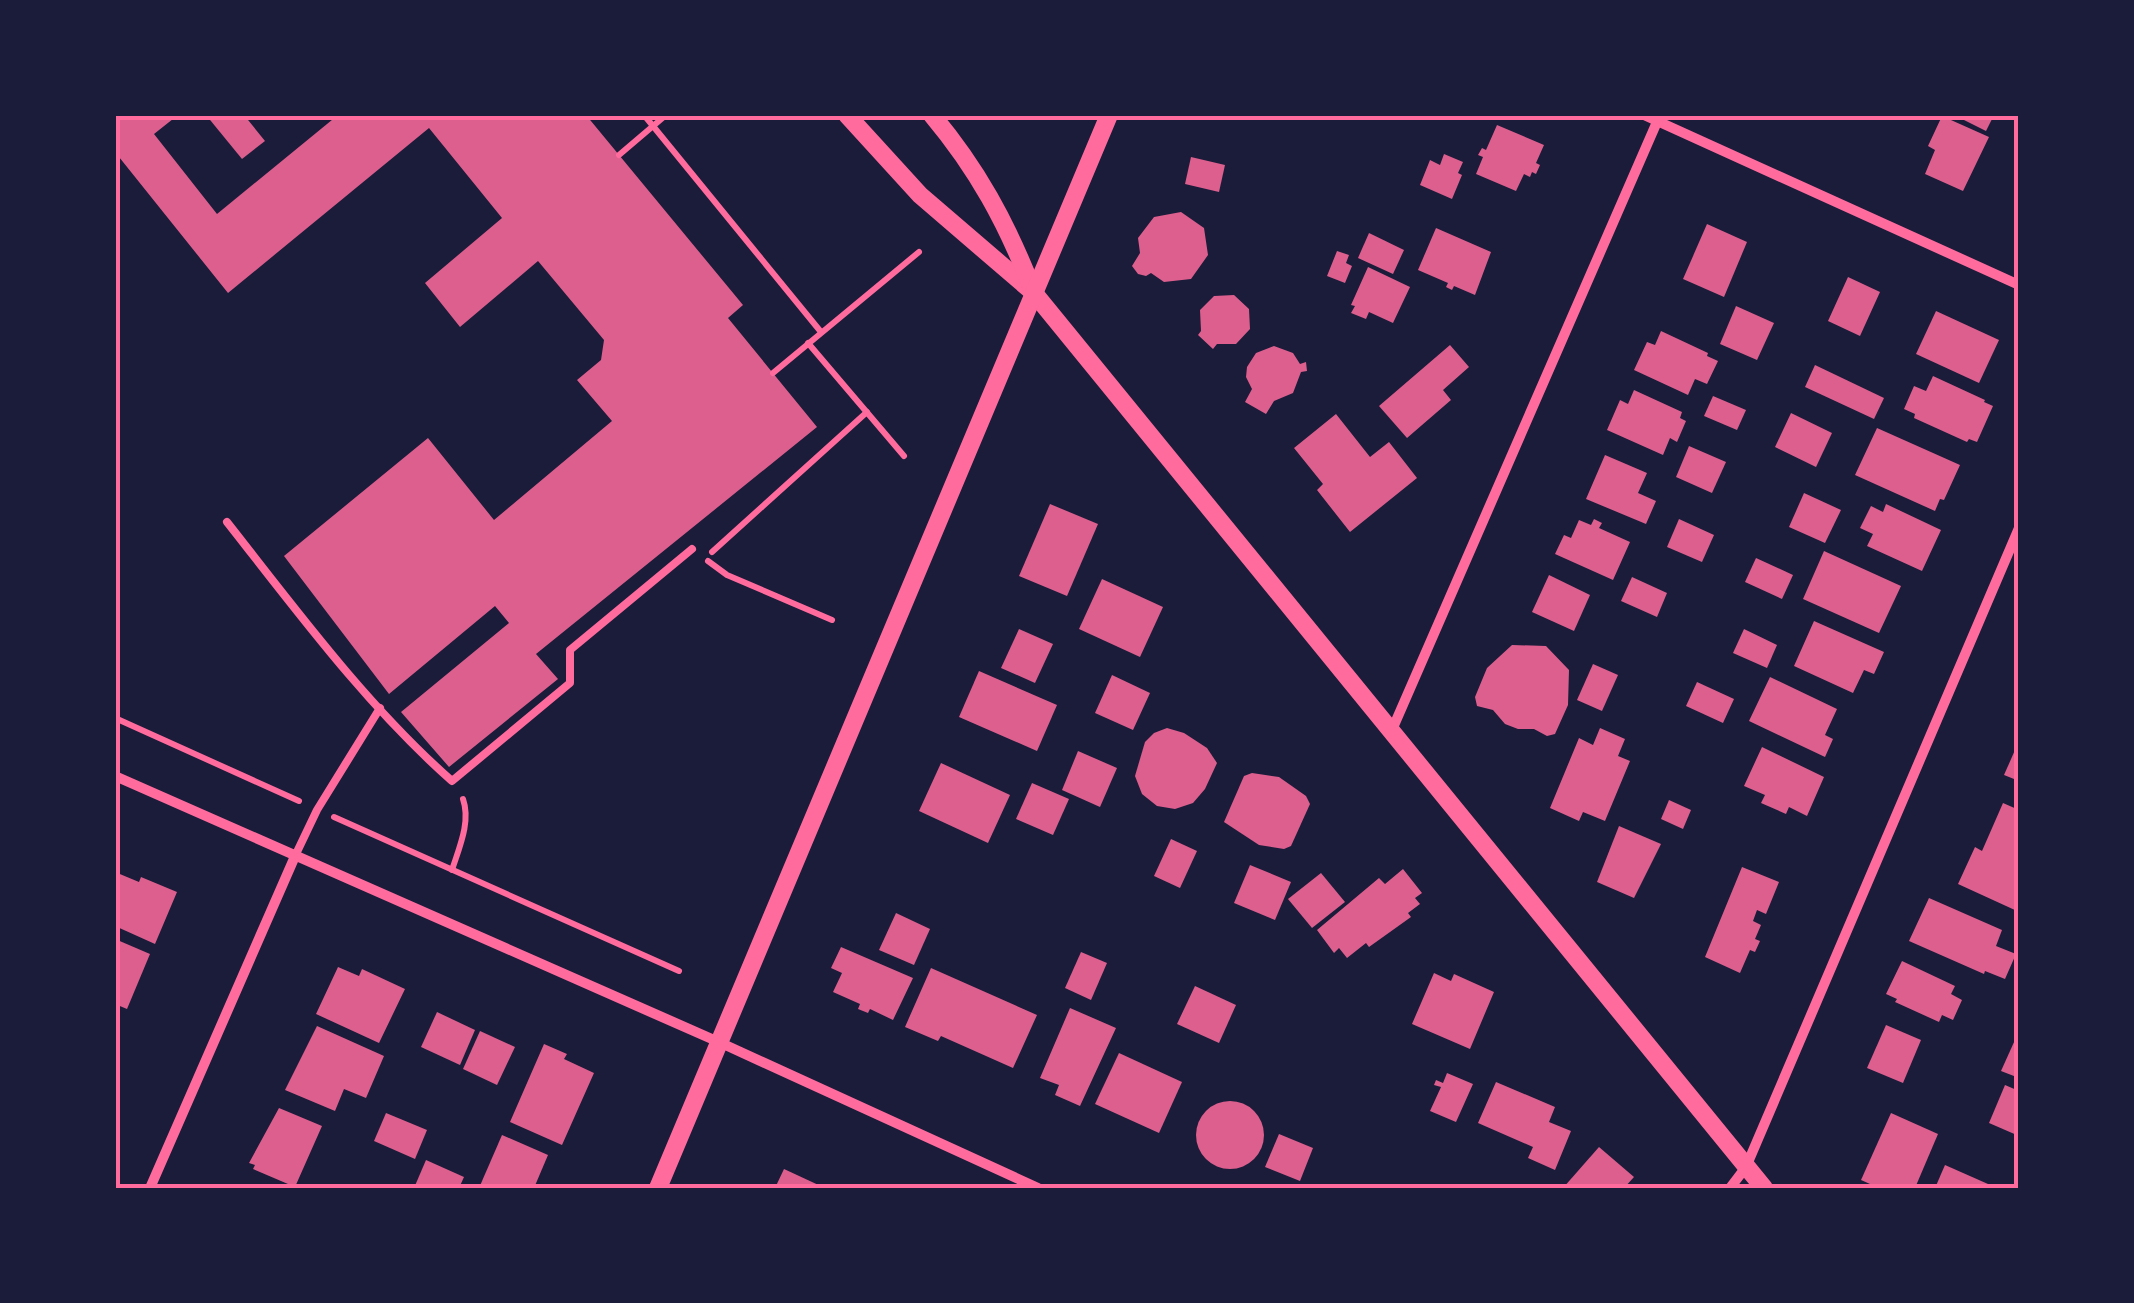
<svg xmlns="http://www.w3.org/2000/svg" width="2134" height="1303" viewBox="0 0 2134 1303" font-family="Karla,sans-serif">
  <style>
    .building { fill: #dd5f8e }
    .lines { fill: none; stroke-linecap: round; stroke-linejoin: round }
    .path { stroke: #ff6b9d; stroke-width: 6 }
    .service { stroke: #ff6b9d; stroke-width: 8 }
    .minor { stroke: #ff6b9d; stroke-width: 10 }
    .tertiary { stroke: #ff6b9d; stroke-width: 18 }
    .neatline { fill: none; stroke: #ff6b9d; stroke-width: 4 }
  </style>
  <rect width="100%" height="100%" fill="#1b1b3a"/>
  <!-- building -->
  <g class="building">
    <polygon points="115,115 178,115 154,134 217,214 338,115 586,115 743,305 728,318 817,427 536,654 558,679 449,767 401,712 509,623 495,606 389,694 284,556 428,438 494,520 612,421 577,380 601,360 604,340 538,261 460,327 425,283 502,218 429,128 228,293 115,152"/>
    <polygon points="206,115 244,115 265,141 242,159"/>
    <polygon points="1954,115 1994,115 1986,131"/>
    <polygon points="1942,116 1989,137 1963,191 1925,174 1935,150 1928,146"/>
    <polygon points="1497,125 1544,145 1536,163 1540,165 1536,174 1532,172 1530,177 1524,174 1516,191 1476,174 1483,157 1478,155 1482,148 1486,150"/>
    <polygon points="1444,154 1463,162 1458,173 1462,175 1452,199 1420,185 1430,160 1440,165"/>
    <polygon points="1191,157 1225,165 1219,192 1185,184"/>
    <polygon points="1181,212 1204,228 1208,255 1191,279 1164,282 1151,273 1146,276 1138,274 1132,266 1140,253 1138,238 1154,217"/>
    <polygon points="1707,224 1747,242 1724,297 1683,279"/>
    <polygon points="1436,228 1491,252 1475,295 1454,286 1452,290 1446,287 1448,283 1418,270"/>
    <polygon points="1369,233 1404,250 1393,274 1358,258"/>
    <polygon points="1337,251 1349,255 1346,263 1352,266 1345,283 1327,276"/>
    <polygon points="1368,267 1410,287 1393,323 1369,312 1366,319 1351,313 1355,306 1351,305"/>
    <polygon points="1848,277 1880,292 1860,336 1828,321"/>
    <polygon points="1234,295 1249,309 1250,329 1236,344 1217,344 1213,349 1198,335 1201,331 1200,310 1214,296"/>
    <polygon points="1736,306 1774,323 1757,360 1720,344"/>
    <polygon points="1936,311 1999,340 1979,383 1916,354"/>
    <polygon points="1661,331 1708,353 1707,356 1718,361 1707,384 1695,379 1688,395 1634,370 1647,342 1655,345"/>
    <polygon points="1450,345 1469,367 1443,390 1451,400 1407,438 1379,406"/>
    <polygon points="1274,346 1293,353 1300,364 1306,362 1307,371 1301,372 1293,393 1274,401 1266,414 1245,402 1252,389 1246,377 1247,367 1256,353"/>
    <polygon points="1815,365 1884,398 1874,419 1805,387"/>
    <polygon points="1933,376 1985,400 1984,402 1993,406 1977,442 1969,439 1967,442 1914,418 1915,414 1904,409 1914,386 1926,391"/>
    <polygon points="1634,390 1682,412 1680,418 1686,421 1677,442 1670,438 1663,455 1607,430 1620,400 1628,404"/>
    <polygon points="1713,396 1746,410 1737,430 1704,416"/>
    <polygon points="1791,413 1832,433 1816,467 1775,447"/>
    <polygon points="1336,414 1370,457 1389,442 1417,478 1350,532 1317,490 1323,484 1294,448"/>
    <polygon points="1877,428 1960,465 1944,500 1940,499 1935,511 1855,475"/>
    <polygon points="1689,446 1726,462 1712,493 1676,477"/>
    <polygon points="1605,455 1647,473 1638,493 1656,501 1646,524 1586,499"/>
    <polygon points="1804,493 1841,510 1825,543 1789,527"/>
    <polygon points="1050,504 1098,524 1067,596 1019,576"/>
    <polygon points="1886,504 1941,530 1922,571 1867,546 1873,534 1860,528 1871,506 1883,512"/>
    <polygon points="1594,519 1602,523 1599,528 1630,542 1613,580 1555,554 1564,535 1571,538 1579,520 1591,525"/>
    <polygon points="1679,519 1714,535 1702,562 1667,547"/>
    <polygon points="1824,551 1901,586 1879,633 1803,599"/>
    <polygon points="1756,558 1793,575 1782,599 1745,582"/>
    <polygon points="1549,575 1590,595 1574,631 1532,612"/>
    <polygon points="1632,577 1667,593 1657,617 1621,601"/>
    <polygon points="1102,579 1163,607 1140,657 1079,629"/>
    <polygon points="1814,621 1884,652 1874,674 1864,670 1853,693 1794,666"/>
    <polygon points="1019,629 1053,644 1035,683 1001,668"/>
    <polygon points="1744,629 1777,645 1767,668 1733,653"/>
    <polygon points="1512,645 1546,646 1569,670 1568,705 1555,734 1547,736 1534,729 1518,729 1505,724 1493,710 1477,706 1475,697 1487,668"/>
    <polygon points="1593,664 1618,675 1602,711 1577,700"/>
    <polygon points="979,671 1057,705 1037,751 959,717"/>
    <polygon points="1112,675 1150,693 1133,730 1095,713"/>
    <polygon points="1770,677 1837,709 1825,735 1833,739 1825,757 1749,721"/>
    <polygon points="1697,682 1734,699 1723,723 1686,706"/>
    <polygon points="1167,728 1184,733 1207,748 1217,763 1205,789 1193,803 1175,809 1157,806 1142,794 1135,776 1145,742 1154,733"/>
    <polygon points="1600,728 1625,739 1618,756 1630,761 1605,821 1583,812 1579,821 1550,808 1579,738 1593,745"/>
    <polygon points="2019,741 2019,781 2004,775"/>
    <polygon points="1762,747 1824,777 1807,816 1789,807 1786,814 1761,803 1765,795 1744,786"/>
    <polygon points="1078,751 1117,768 1100,807 1062,790"/>
    <polygon points="941,763 1010,795 988,843 919,811"/>
    <polygon points="1252,773 1279,777 1306,796 1310,804 1291,846 1284,849 1259,845 1224,822 1244,776"/>
    <polygon points="1032,783 1069,799 1053,835 1016,819"/>
    <polygon points="1669,800 1691,810 1683,829 1661,819"/>
    <polygon points="2003,803 2019,810 2017,911 1958,884 1975,847 1982,851"/>
    <polygon points="1619,826 1661,844 1634,898 1597,882"/>
    <polygon points="1171,839 1197,851 1180,888 1154,876"/>
    <polygon points="1250,865 1291,882 1275,920 1234,903"/>
    <polygon points="1742,867 1779,882 1766,914 1757,910 1753,921 1761,925 1755,939 1760,941 1755,952 1750,950 1740,973 1705,957"/>
    <polygon points="1403,869 1422,893 1415,898 1420,904 1408,913 1411,917 1369,947 1366,943 1347,958 1339,948 1334,953 1317,930 1379,878 1385,884"/>
    <polygon points="115,872 139,882 141,877 177,892 155,944 115,926"/>
    <polygon points="1321,873 1345,902 1312,928 1288,899"/>
    <polygon points="1929,898 2002,930 1996,946 2016,954 2005,979 1985,971 1984,974 1909,941"/>
    <polygon points="896,913 930,929 914,965 879,950"/>
    <polygon points="115,939 150,954 127,1009 115,1004"/>
    <polygon points="841,947 913,978 893,1020 870,1009 868,1013 858,1009 860,1004 833,992 842,973 831,968"/>
    <polygon points="1081,952 1107,963 1091,1000 1065,988"/>
    <polygon points="1902,961 1955,986 1951,994 1962,1000 1953,1020 1942,1015 1939,1022 1895,1002 1897,999 1886,994"/>
    <polygon points="338,967 359,976 362,969 405,989 379,1043 316,1014"/>
    <polygon points="931,968 1037,1015 1013,1068 941,1036 938,1041 905,1027"/>
    <polygon points="1434,973 1451,981 1454,974 1494,992 1470,1049 1412,1024"/>
    <polygon points="1195,986 1236,1005 1219,1043 1177,1024"/>
    <polygon points="1070,1008 1116,1028 1080,1106 1055,1095 1059,1085 1040,1078"/>
    <polygon points="437,1012 475,1030 460,1065 421,1047"/>
    <polygon points="1886,1025 1921,1040 1903,1083 1867,1068"/>
    <polygon points="317,1026 384,1056 366,1098 344,1089 335,1111 285,1090"/>
    <polygon points="480,1031 515,1047 497,1085 463,1069"/>
    <polygon points="2019,1031 2019,1078 2001,1071"/>
    <polygon points="544,1044 567,1054 564,1059 594,1073 562,1145 510,1122"/>
    <polygon points="1119,1053 1182,1082 1159,1133 1095,1104"/>
    <polygon points="1447,1073 1473,1084 1456,1122 1430,1111 1441,1087 1434,1085 1436,1080 1443,1083"/>
    <polygon points="1496,1082 1555,1107 1549,1122 1571,1131 1555,1170 1528,1158 1533,1147 1478,1123"/>
    <polygon points="2005,1085 2019,1091 2019,1136 1989,1123"/>
    <circle cx="1230" cy="1135" r="34"/>
    <polygon points="279,1108 322,1126 295,1187 253,1169 255,1165 249,1163"/>
    <polygon points="386,1113 427,1130 415,1159 374,1141"/>
    <polygon points="1891,1113 1938,1134 1915,1188 1879,1188 1861,1180"/>
    <polygon points="1279,1134 1313,1148 1300,1181 1265,1167"/>
    <polygon points="502,1135 548,1155 534,1188 479,1188"/>
    <polygon points="1599,1147 1634,1177 1624,1188 1563,1188"/>
    <polygon points="426,1160 464,1177 459,1188 414,1188"/>
    <polygon points="1945,1165 1988,1184 1987,1188 1935,1188"/>
    <polygon points="784,1169 825,1188 775,1188"/>
  </g>
  <g class="lines">
    <!-- path -->
    <g class="path">
      <polyline points="644,115 821,332"/>
      <polyline points="619,155 666,115"/>
      <polyline points="808,343 904,456"/>
      <polyline points="773,373 919,252"/>
      <polyline points="712,552 867,412"/>
      <polyline points="708,561 727,575 832,620"/>
      <polyline points="115,718 299,801"/>
      <polyline points="334,817 679,971"/>
      <path d="M452 870C459 848 471 822 463 799"/>
    </g>
    <!-- service -->
    <g class="service">
      <path d="M227 522C297 611 367 706 452 781L570 683V650L692 549"/>
      <polyline points="296,854 317,810 380,708"/>
    </g>
    <!-- minor -->
    <g class="minor">
      <polyline points="1644,115 2019,285"/>
      <polyline points="1392,730 1660,115"/>
      <polyline points="115,776 721,1043 1038,1188"/>
      <polyline points="150,1188 296,854"/>
      <polyline points="1730,1188 1746,1167 2019,528"/>
    </g>
    <!-- tertiary -->
    <g class="tertiary">
      <polyline points="847,115 920,195 1034,293 1764,1188"/>
      <path d="M932 115C978 170 1006 222 1032 288"/>
      <polyline points="658,1188 1109,115"/>
    </g>
  </g>
  <!-- border -->
  <rect width="2134" height="1303" fill="none" stroke="#1b1b3a" stroke-width="235"/>
  <rect x="118" y="118" width="1898" height="1068" class="neatline"/>
</svg>
